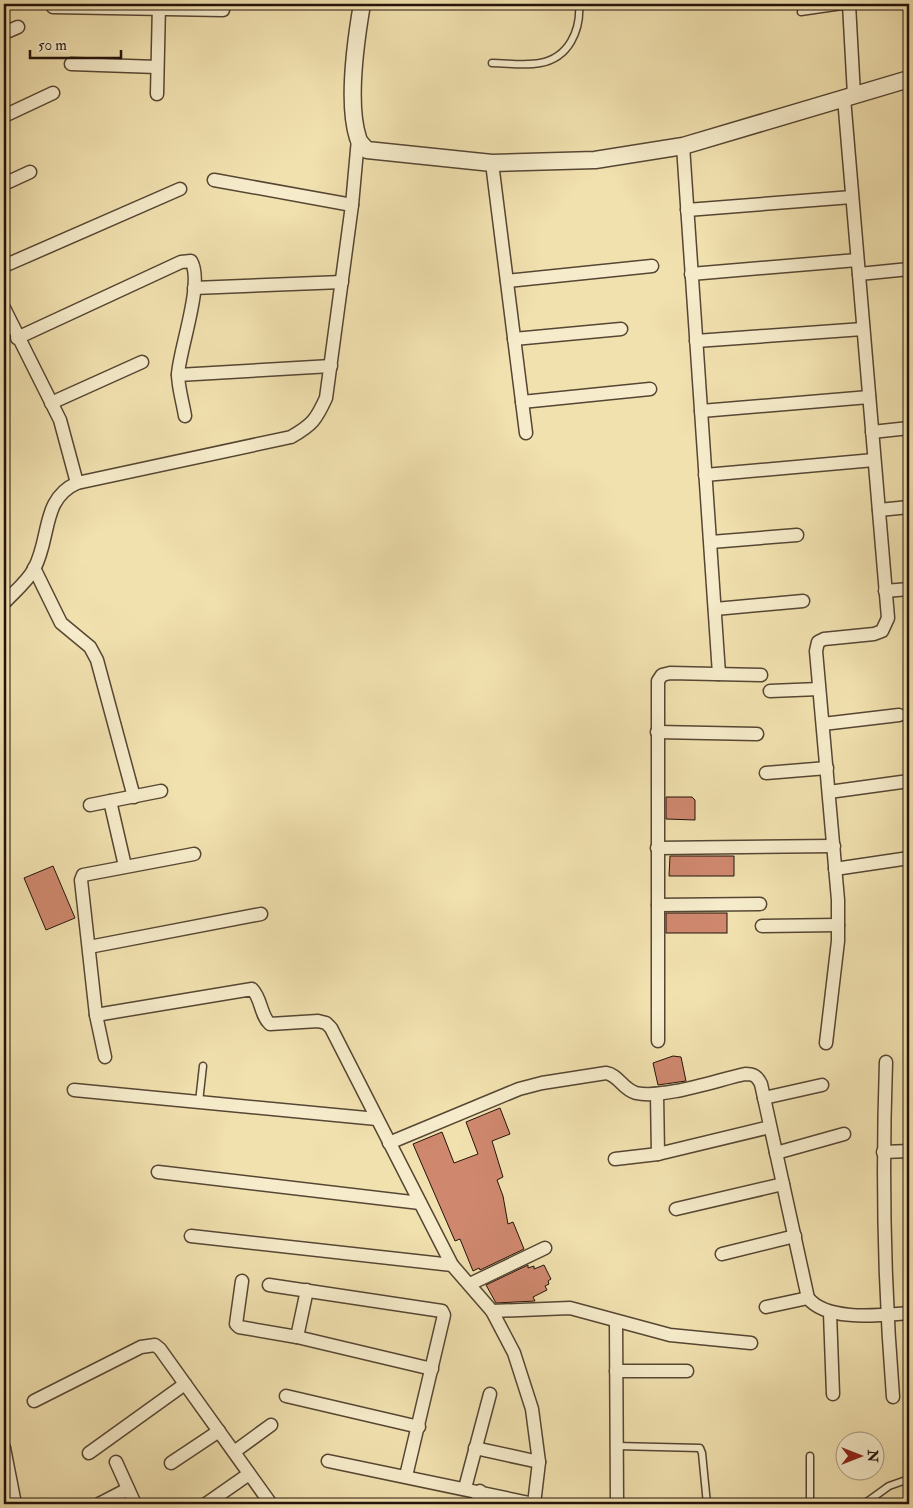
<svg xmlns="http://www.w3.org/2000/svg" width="913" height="1508" viewBox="0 0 913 1508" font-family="'IM FELL Double Pica',serif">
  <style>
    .building { fill: #cf886e; stroke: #23130a }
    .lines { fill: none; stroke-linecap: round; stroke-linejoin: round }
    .service-casing { stroke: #564633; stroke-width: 9 }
    .minor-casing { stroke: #564633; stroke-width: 15 }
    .tertiary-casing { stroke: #564633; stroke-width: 19 }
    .service { stroke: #f6eccb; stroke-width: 6 }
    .minor { stroke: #f6eccb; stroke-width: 12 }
    .tertiary { stroke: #f6eccb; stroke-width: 16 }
  </style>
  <rect width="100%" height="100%" fill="#f1e1af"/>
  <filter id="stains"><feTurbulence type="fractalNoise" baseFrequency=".004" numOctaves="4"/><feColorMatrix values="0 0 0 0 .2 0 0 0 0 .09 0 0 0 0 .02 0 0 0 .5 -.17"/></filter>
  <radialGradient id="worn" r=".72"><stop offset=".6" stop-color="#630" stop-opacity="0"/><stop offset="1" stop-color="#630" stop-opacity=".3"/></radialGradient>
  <!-- building -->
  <g class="building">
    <polygon points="666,797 692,797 695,800 695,820 666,819"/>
    <polygon points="670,856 734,856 734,876 669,876"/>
    <polygon points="53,866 75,918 46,930 24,878"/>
    <rect x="666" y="913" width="61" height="20"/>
    <polygon points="673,1056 681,1057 686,1081 658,1085 653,1063"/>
    <polygon points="500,1108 510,1134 492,1141 503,1177 497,1180 503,1196 508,1224 513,1222 524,1249 480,1270 479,1268 473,1271 460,1239 455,1241 413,1144 442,1132 454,1163 478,1154 466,1122"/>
    <polygon points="528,1265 528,1268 534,1266 534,1269 544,1265 551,1279 548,1281 549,1284 545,1286 547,1290 533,1297 535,1301 496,1303 486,1285"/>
  </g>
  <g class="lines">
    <!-- service casing -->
    <g class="service-casing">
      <g id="service">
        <polyline points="801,12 849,5"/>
        <path d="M492 63C507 63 525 66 540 63 569 58 581 30 579 4"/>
        <polyline points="199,1102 203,1066"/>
        <polyline points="616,1446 700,1448 702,1453 707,1504"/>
        <polyline points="810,1504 810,1456"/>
        <polyline points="864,1504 889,1486 909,1479"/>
      </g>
    </g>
    <!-- minor casing -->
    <g class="minor-casing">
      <g id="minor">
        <polyline points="849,4 854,95"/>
        <polyline points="53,7 223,10"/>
        <polyline points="4,33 18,27"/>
        <polyline points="71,64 157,67"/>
        <polyline points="157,94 159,4"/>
        <polyline points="4,116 53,93"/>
        <polyline points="683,146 719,674"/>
        <polyline points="492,163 526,433"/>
        <polyline points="214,180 352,205"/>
        <polyline points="4,184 30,172"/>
        <polyline points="687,210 852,197"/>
        <polyline points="4,266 180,189"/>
        <polyline points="691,274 857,260"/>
        <polyline points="859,274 909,269"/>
        <polyline points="507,281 652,266"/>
        <polyline points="194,288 342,282"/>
        <polyline points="4,308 60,420 77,483"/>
        <path d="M17 338 181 262 191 261C204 283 180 347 178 374 178 387 183 403 185 416"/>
        <polyline points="514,339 621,329"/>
        <polyline points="696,341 863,329"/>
        <polyline points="178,375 331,366"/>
        <polyline points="522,402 650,389"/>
        <polyline points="51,403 142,362"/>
        <polyline points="701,411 869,397"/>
        <polyline points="872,432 909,428"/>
        <polyline points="705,475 874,460"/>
        <polyline points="879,510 909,507"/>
        <polyline points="711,542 797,535"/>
        <polyline points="34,568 61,623 90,647 97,660 134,797"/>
        <polyline points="885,591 909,589"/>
        <path d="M4 603C14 592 27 582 34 569 51 538 41 499 77 483L291 437C312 425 316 420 326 398L352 205 358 139"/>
        <polyline points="715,609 803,601"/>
        <polyline points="770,691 819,689"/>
        <polyline points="823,724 899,715"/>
        <polyline points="657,732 757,734"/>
        <polyline points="766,773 827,768"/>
        <polyline points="829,792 909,781"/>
        <polyline points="110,801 125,866"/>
        <polyline points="90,805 161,791"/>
        <polyline points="657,848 834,846"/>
        <polyline points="835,869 909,858"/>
        <polyline points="658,905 760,904"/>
        <polyline points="762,926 838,925"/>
        <polyline points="89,947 261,914"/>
        <path d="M96 1015 252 989C262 999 260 1015 270 1024L318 1021 326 1023 331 1028 452 1265 492 1311 514 1353 532 1409 539 1462 534 1504"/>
        <polyline points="658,1041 658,681 662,675 670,673 761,675"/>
        <polyline points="826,1043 838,941 838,900 816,651 818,642 824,639 874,634 882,631 888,618 844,98"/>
        <polyline points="105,1057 96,1015 81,880 83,875 194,854"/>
        <path d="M886 1062C882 1174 884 1285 893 1397"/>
        <polyline points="74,1090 377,1119"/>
        <polyline points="657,1094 658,1154"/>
        <polyline points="764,1098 822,1085"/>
        <path d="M389 1143 519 1089 542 1083 606 1073C619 1075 622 1089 636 1093 663 1099 717 1080 745 1074 754 1074 757 1076 761 1084L808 1298C827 1322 881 1315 909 1313"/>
        <polyline points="883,1152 909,1151"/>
        <polyline points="776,1153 844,1134"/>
        <polyline points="615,1159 658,1154 770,1127"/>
        <polyline points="158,1172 420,1203"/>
        <polyline points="676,1209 783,1184"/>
        <polyline points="191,1236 452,1265"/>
        <polyline points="722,1254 795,1236"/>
        <polyline points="242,1281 236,1324 239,1327 297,1337"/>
        <polyline points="470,1284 545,1248"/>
        <polyline points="269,1285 442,1311 444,1315 406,1476"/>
        <polyline points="307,1290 297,1337 432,1369"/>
        <polyline points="766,1307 808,1298"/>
        <polyline points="492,1311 570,1308 670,1335 751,1343"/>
        <polyline points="830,1313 833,1394"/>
        <polyline points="616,1321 617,1504"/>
        <polyline points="616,1371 687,1371"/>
        <polyline points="286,1396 419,1427"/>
        <polyline points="34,1401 141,1347 155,1345 160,1349 271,1504"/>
        <polyline points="4,1448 15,1504"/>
        <polyline points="475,1448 539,1462"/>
        <polyline points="234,1452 271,1425"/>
        <polyline points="89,1453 185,1384"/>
        <polyline points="328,1461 534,1504"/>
        <polyline points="116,1462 135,1504"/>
        <polyline points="171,1463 219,1431"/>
        <polyline points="465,1488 490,1394"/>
        <polyline points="99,1504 128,1489"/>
        <polyline points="206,1504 249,1474"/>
        <polyline points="477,1504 480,1491"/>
      </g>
    </g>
    <!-- tertiary casing -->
    <g class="tertiary-casing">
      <path id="tertiary" d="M362 4C356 39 347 104 358 138 359 142 364 147 367 150L492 163 595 160 683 146 909 79"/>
    </g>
    <!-- service -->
    <use href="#service" class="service"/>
    <!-- minor -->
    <use href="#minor" class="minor"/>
    <!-- tertiary -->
    <use href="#tertiary" class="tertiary"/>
  </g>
  <!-- margin -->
  <rect width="913" height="1508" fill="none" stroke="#f1e1af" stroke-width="20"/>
  <rect x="5" y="5" width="903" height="1498" fill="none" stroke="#23130a" stroke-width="2.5"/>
  <rect x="10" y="10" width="893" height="1488" fill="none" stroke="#23130a"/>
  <!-- north arrow -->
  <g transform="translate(860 1456) rotate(90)"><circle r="24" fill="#f6eccb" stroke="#a2957e"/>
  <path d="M0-4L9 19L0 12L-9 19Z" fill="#8f2418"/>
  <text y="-8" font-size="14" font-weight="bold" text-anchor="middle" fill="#23130a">N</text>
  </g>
  <!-- scale -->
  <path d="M30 50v8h91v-8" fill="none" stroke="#23130a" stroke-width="2.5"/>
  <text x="38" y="50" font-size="15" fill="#23130a" stroke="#f6eccb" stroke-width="4" paint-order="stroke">50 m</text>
  <rect width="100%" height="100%" filter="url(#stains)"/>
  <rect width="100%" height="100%" fill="url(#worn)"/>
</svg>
